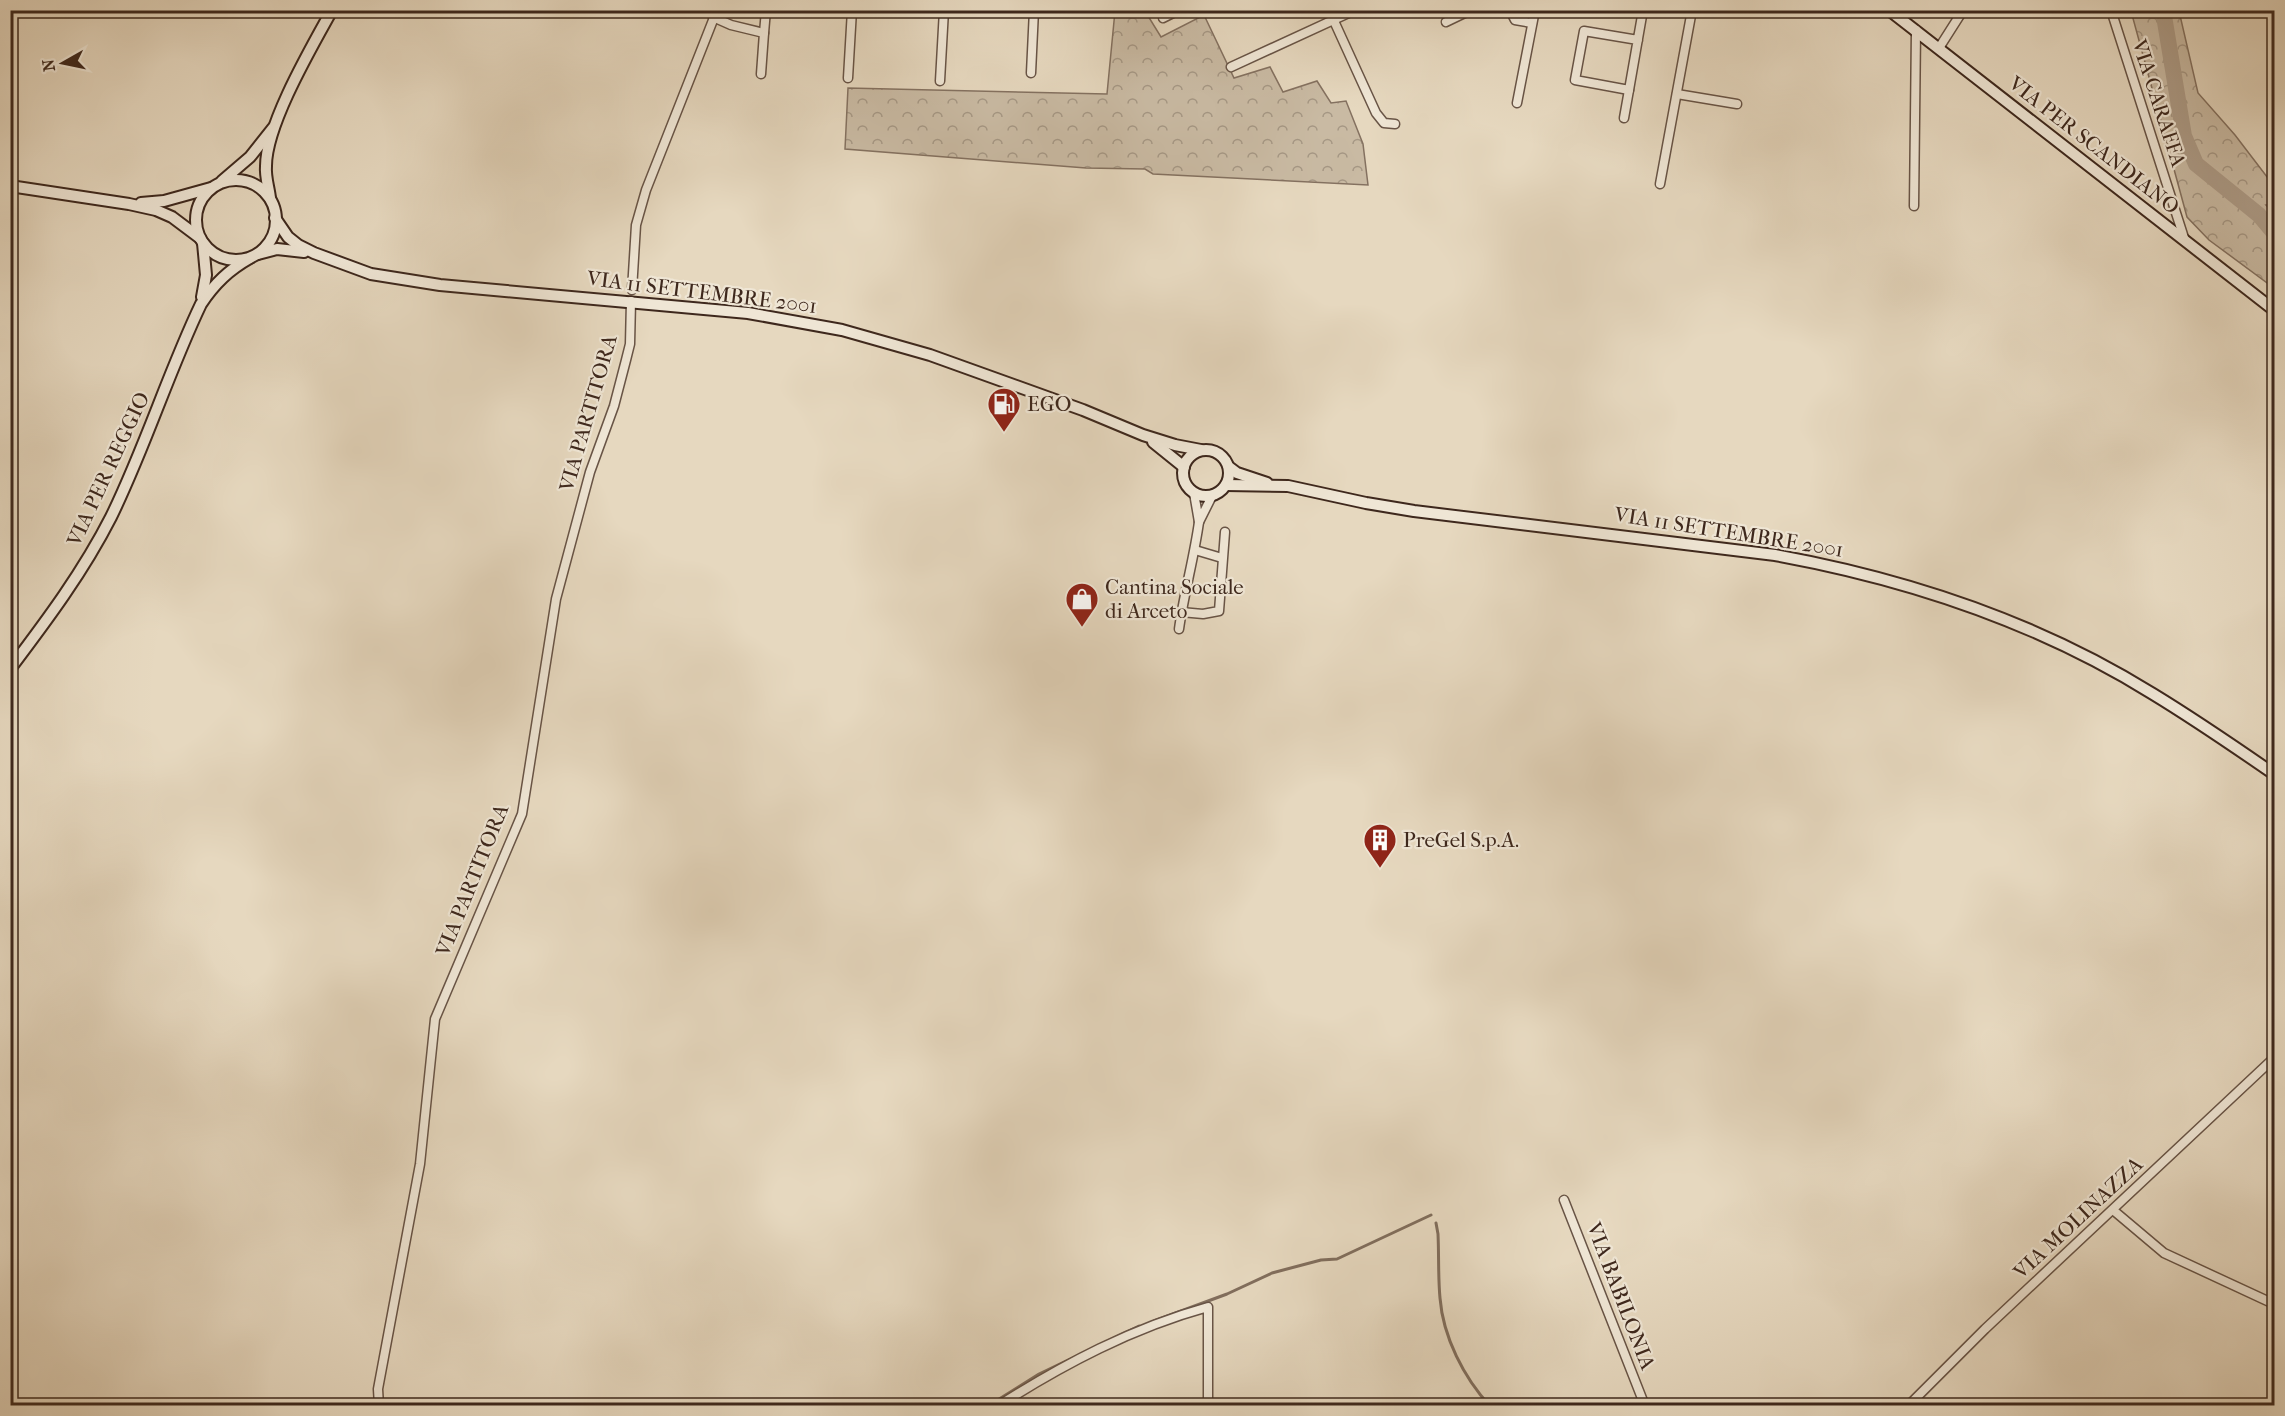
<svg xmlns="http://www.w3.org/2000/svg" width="2285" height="1416" viewBox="0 0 2285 1416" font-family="'IM FELL French Canon',serif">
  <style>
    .forest { fill: url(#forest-crowns); stroke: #847160; stroke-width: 1.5 }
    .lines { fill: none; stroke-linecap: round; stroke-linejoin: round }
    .stream { stroke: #816e5d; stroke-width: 3 }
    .river { stroke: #ad9c88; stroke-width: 16 }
    .street-casing { stroke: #685446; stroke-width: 11 }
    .secondary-casing { stroke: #3e281d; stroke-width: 14 }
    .street { stroke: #efe6d5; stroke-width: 8 }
    .secondary { stroke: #efe6d5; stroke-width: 10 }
    .labels { text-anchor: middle; stroke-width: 4.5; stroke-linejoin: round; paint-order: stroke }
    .street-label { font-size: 21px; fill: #3e281d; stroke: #efe6d5 }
    .poi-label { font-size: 21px; fill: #3e281d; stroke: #efe6d5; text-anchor: start }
  </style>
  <defs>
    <pattern id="forest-crowns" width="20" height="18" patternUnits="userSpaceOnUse" patternTransform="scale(1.5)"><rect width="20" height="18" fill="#c9baa3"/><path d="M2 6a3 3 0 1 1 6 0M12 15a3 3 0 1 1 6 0" fill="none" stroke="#a59784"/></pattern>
  </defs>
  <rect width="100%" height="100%" fill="#e6d8bf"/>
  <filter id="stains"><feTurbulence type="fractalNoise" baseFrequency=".00333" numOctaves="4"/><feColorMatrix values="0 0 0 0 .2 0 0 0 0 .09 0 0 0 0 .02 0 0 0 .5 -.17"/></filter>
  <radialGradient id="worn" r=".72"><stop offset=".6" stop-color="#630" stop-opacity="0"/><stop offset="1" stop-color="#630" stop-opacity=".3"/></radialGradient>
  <!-- forest -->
  <g class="forest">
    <polygon points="1115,11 1145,11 1161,37 1204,15 1234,78 1270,67 1283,92 1317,81 1331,103 1346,101 1363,144 1368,185 1153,174 1145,169 1086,168 845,149 848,88 1107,94"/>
    <polygon points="2131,11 2179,11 2198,93 2235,135 2274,186 2274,204 2266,205 2274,213 2274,288 2209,240 2187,217"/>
  </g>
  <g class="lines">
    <!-- stream -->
    <g class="stream">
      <path d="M1436 1223 1438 1234C1439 1255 1438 1277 1440 1298 1443 1337 1464 1378 1490 1406"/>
      <polyline points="1154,1321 1227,1294 1272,1273 1321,1260 1337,1259 1431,1215"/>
      <polyline points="996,1401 1039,1374 1139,1326"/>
    </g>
    <!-- river -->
    <polyline class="river" points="2163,10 2184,136 2196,164 2259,215 2274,233"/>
    <!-- street casing -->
    <g class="street-casing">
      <g id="street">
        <polyline points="1329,10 1376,113 1384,123 1395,124"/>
        <polyline points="1510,10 1515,20 1532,23"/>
        <polyline points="2111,10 2185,241"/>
        <polyline points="713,17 731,25 764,33 761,74"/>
        <polyline points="1163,18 1179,10"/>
        <polyline points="1446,22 1471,10"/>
        <polyline points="764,33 766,10"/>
        <polyline points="1638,40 1584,31 1575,80 1629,90 1643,10"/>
        <polyline points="1939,48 1960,15 1961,10"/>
        <polyline points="1231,67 1355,10"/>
        <polyline points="1031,73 1034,10"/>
        <polyline points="848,78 852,10"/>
        <polyline points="940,81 944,10"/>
        <polyline points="1677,94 1737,104"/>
        <polyline points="1517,103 1535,10"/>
        <polyline points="1624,118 1629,90"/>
        <polyline points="1660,184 1692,10"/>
        <polyline points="1914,206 1916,30"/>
        <polyline points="632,290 636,225 646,190 717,10"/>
        <polyline points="1194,493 1199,522 1212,496"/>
        <polyline points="1195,550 1222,558"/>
        <polyline points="1181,612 1203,614 1219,611 1225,532"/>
        <path d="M1179 629C1184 593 1194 558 1199 522"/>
        <polyline points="1564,1200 1645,1406"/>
        <polyline points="2113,1210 2164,1253 2274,1304"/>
        <polyline points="379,1406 378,1389 420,1164 435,1019 522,814 556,599 590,472 614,406 626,360 630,344 631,301"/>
        <path d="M998 1406C1064 1364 1132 1328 1208 1307V1406"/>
        <polyline points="1908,1406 1985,1329 2274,1058"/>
      </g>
    </g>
    <!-- secondary casing -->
    <g class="secondary-casing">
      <g id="secondary">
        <polyline points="1889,10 2274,310"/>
        <circle cx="236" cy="220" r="40"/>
        <polyline points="222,181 250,157 273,128"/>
        <polyline points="10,186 129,204 156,210 172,217 200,238"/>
        <path d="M270 198C269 188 265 177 266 166 266 125 311 48 332 10"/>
        <polyline points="141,203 164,201 211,188"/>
        <polyline points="275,218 288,237 298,245 314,253 371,274 440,285 748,313 842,330 930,355 1083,410 1143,435 1175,445 1201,450"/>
        <polyline points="258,254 277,249 304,252"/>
        <polyline points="202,297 206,275 203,243"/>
        <polyline points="1153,442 1184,467"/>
        <circle cx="1206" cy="473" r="23"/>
        <polyline points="1229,467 1237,473 1267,483"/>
        <path d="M1226 485 1288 486 1366 503 1414 511 1775 555C1907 579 2039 623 2153 694 2194 719 2235 747 2274 774"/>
        <path d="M10 669C47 620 83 572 111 517 145 448 168 373 201 304 215 283 229 270 250 258"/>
      </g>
    </g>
    <!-- street -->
    <use href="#street" class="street"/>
    <!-- secondary -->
    <use href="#secondary" class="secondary"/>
  </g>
  <!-- icons -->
  <defs>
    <g id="fuel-pin" transform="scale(1.725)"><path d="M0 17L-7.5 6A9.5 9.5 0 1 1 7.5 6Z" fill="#8f2418" stroke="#efe6d5"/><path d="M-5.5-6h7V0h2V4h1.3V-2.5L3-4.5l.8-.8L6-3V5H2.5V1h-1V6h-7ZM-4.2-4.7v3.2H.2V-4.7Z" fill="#fff"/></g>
    <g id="shop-pin" transform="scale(1.725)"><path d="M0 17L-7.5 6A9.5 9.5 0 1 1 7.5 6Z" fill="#8f2418" stroke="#efe6d5"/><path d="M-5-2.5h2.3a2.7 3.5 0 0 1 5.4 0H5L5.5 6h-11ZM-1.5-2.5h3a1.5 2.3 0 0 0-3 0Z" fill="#fff"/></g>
    <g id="building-pin" transform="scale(1.725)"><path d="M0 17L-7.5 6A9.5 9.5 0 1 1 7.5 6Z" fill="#8f2418" stroke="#efe6d5"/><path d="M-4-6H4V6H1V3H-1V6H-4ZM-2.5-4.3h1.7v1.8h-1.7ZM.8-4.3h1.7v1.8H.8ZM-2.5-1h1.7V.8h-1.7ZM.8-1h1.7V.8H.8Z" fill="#fff"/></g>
  </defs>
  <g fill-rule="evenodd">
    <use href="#fuel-pin" x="1004" y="404"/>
    <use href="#shop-pin" x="1082" y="599"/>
    <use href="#building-pin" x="1380" y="840"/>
  </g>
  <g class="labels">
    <!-- street labels -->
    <g class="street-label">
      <text transform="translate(2159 103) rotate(72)" y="7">VIA CARAFFA</text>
      <text transform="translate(2094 145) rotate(38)" y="7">VIA PER SCANDIANO</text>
      <text transform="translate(702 292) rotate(7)" y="7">VIA 11 SETTEMBRE 2001</text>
      <text transform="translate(588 413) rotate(-74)" y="7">VIA PARTITORA</text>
      <text transform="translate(108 469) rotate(-65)" y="7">VIA PER REGGIO</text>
      <text transform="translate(1729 532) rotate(9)" y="7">VIA 11 SETTEMBRE 2001</text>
      <text transform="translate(472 880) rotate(-68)" y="7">VIA PARTITORA</text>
      <text transform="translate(2078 1218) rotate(-43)" y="7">VIA MOLINAZZA</text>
      <text transform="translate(1621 1296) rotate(69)" y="7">VIA BABILONIA</text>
    </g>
    <!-- poi labels -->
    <g class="poi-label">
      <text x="1027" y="411">EGO</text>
      <text x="1105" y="594">Cantina Sociale<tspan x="1105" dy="24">di Arceto</tspan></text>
      <text x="1403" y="847">PreGel S.p.A.</text>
    </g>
  </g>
  <!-- margin -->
  <rect width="2285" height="1416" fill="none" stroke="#e6d8bf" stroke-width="36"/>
  <rect x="12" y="12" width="2261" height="1392" fill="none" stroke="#3e281d" stroke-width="3"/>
  <rect x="18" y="18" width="2249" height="1380" fill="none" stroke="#3e281d" stroke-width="1.5"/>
  <!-- north arrow -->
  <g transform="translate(63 63) rotate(261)" stroke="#efe6d5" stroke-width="4.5" paint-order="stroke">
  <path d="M0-4.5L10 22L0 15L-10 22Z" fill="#3e281d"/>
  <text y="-9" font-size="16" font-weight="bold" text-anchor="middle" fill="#3e281d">N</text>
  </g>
  <rect width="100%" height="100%" filter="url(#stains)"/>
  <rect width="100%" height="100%" fill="url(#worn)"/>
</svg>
